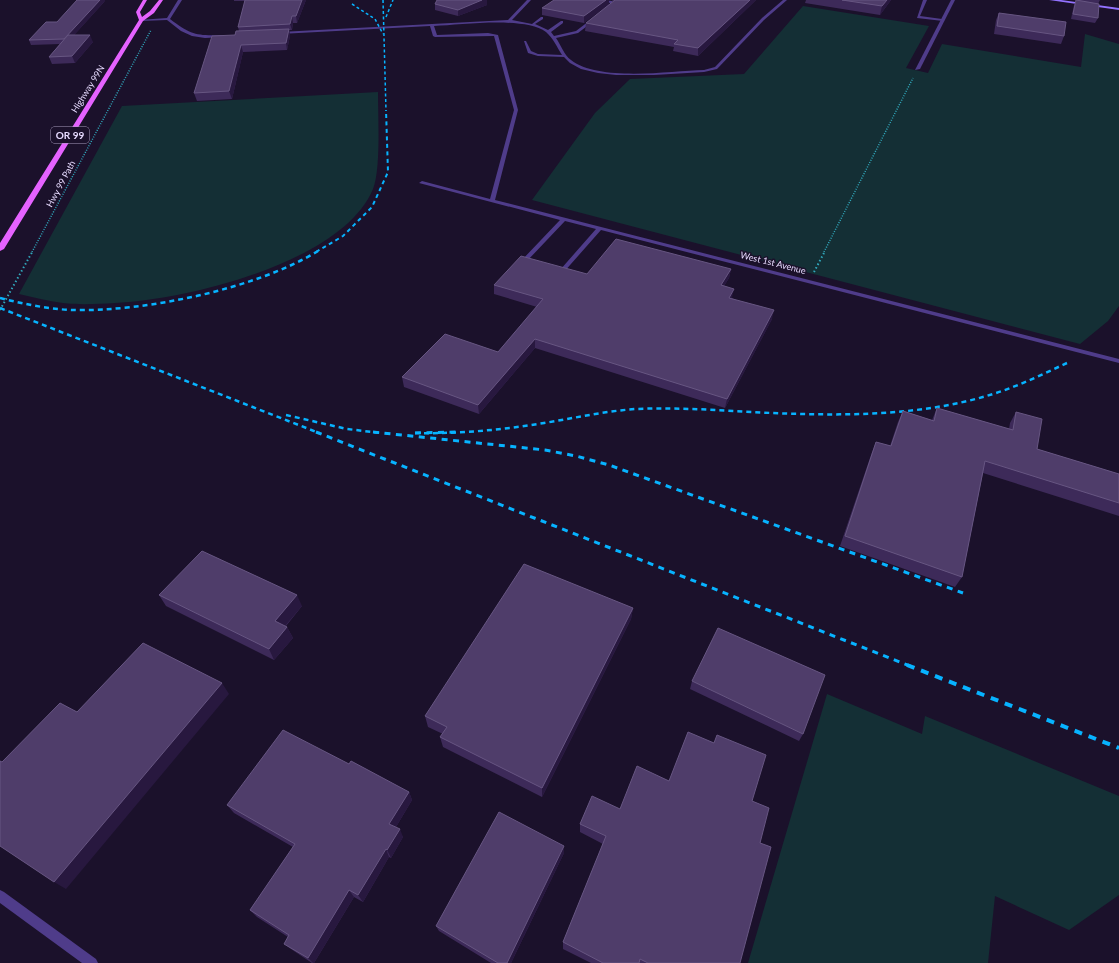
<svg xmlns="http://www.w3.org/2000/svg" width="1119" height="963" viewBox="0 0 1119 963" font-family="Lato,sans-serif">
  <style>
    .green { fill: #142f35 }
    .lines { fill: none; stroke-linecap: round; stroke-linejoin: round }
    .path-far1 { stroke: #31a9bd; stroke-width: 1.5; stroke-dasharray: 1 1.5; stroke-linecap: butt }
    .path { stroke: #31a9bd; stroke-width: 2; stroke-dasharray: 1.5 2.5; stroke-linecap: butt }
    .lane { fill: #4f3c8a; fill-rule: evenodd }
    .street { fill: #4f3c8a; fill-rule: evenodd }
    .secondary { fill: #9372ff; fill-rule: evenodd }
    .primary { fill: #e562ff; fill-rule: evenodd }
    .rail-far4 { stroke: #07b3ff; stroke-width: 1.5; stroke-dasharray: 3 2.5; stroke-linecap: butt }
    .rail-far3 { stroke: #07b3ff; stroke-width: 2; stroke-dasharray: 4 3.5; stroke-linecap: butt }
    .rail-far2 { stroke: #07b3ff; stroke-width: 2.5; stroke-dasharray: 5 4; stroke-linecap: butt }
    .rail-far1 { stroke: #07b3ff; stroke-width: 3; stroke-dasharray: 6 5.5; stroke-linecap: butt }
    .rail { stroke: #07b3ff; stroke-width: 4; stroke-dasharray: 8 7; stroke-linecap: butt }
    .path-bridge { stroke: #31a9bd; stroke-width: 2; stroke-dasharray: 1.5 2.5; stroke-linecap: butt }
    .wall { fill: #3d2a59 }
    .shaded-wall { fill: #28183f }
    .building { fill: #4f3d6a; stroke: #675682 }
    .labels { text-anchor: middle; stroke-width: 3; stroke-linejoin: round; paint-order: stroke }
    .far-street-label { font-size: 9px; fill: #e7dbff; stroke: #1b112b }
    .shield { fill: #1b112b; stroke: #aa9ebf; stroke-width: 1 }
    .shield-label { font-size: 10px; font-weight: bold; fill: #e7dbff }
  </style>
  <rect width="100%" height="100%" fill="#1b112b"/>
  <!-- green -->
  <g class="green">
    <polygon points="803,6 929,26 906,68 928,73 942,44 1081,67 1085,34 1119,44 1119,306 1108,321 1080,344 532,200 595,113 630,79 744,74"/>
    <path d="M378 92C378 116 381 169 373 189 343 262 187 300 115 303 98 304 79 305 63 303 48 301 33 297 19 294L122 106Z"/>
    <polygon points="827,694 922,734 925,716 1119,796 1119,895 1069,930 995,896 988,963 748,963"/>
  </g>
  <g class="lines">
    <!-- path-far1 -->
    <g class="path-far1">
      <polyline points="32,252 151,30"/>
      <polyline points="824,252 913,78"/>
    </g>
    <!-- path -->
    <g class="path">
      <polyline points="31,254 33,251"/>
      <polyline points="814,272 825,251"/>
    </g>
    <!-- lane -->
    <g class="lane">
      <path d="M178 0H182L170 19C191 35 197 36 223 35L224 37 205 38 192 36 181 31 167 20 141 21 139 20 167 18Z"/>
      <path d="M527 0H531L512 20 532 24 541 17H543V19L535 24 548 30 561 21H563V23L551 32 554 36 576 31 593 18H595V20L578 33 556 38C561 45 564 55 571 60 599 82 670 71 704 70L715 67 762 18 783 0H787L764 20 717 69 704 72 654 75H616L598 73 581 69 570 63 564 57 538 56 528 53 524 41H526L531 51 538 54 562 55C557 47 553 38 546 32 524 16 462 25 434 26L437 35 488 33 498 35 518 110 495 200 1119 359V363L601 230 563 273 555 272V270H560L596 229 565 221 527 261 530 263 529 264 521 263V261L560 220 419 183 422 181 490 199 514 110 494 36 435 37 433 36 430 26 280 34 278 33 280 32 508 20Z"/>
      <polygon points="603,0 612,1 615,5 607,11 605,11 605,9 611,5 610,3"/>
      <polygon points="923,0 927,0 920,16 942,19 943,21 917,18"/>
      <polygon points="0,890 4,892 96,959 98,963 82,963 0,903"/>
    </g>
    <!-- street -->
    <polygon class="street" points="951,0 955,0 920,69 915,70"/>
    <!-- secondary -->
    <polygon class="secondary" points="1049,0 1061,0 1119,8 1119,10"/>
    <!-- primary -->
    <polygon class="primary" points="143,0 147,0 140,12 142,17 150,11 159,0 163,0 154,13 143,21 4,249 0,251 0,243 139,20 136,12"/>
    <!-- rail-far4 -->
    <g class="rail-far4">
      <polyline points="383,0 386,111"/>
      <polyline points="352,4 375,19 383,34"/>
      <polyline points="386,17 393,0"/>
    </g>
    <!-- rail-far3 -->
    <polyline class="rail-far3" points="316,252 343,236 372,207 388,172 386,110"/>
    <!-- rail-far2 -->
    <g class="rail-far2">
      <path d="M0 298C24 304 47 309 72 310 144 312 256 289 318 251"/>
      <polyline points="0,308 319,433"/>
      <polyline points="286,415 347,429 381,433"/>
      <path d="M415 433C458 434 501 430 544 423 575 418 605 411 636 409 682 407 727 411 772 413 846 416 923 416 993 394 1019 386 1043 374 1067 363"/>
    </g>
    <!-- rail-far1 -->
    <g class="rail-far1">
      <polyline points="316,432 910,666"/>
      <polyline points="373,432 545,450 576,456 609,465 963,593"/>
      <polyline points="415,433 461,432"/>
    </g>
    <!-- rail -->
    <polyline class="rail" points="907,665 1119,748"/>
    <!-- path-bridge -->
    <polyline class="path-bridge" points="0,310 31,254"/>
  </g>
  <!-- wall -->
  <g class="wall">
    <polygon points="234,0 306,0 297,23 293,23 292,30 289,30 290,36 287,50 243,52 232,99 197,101 194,93 235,35 239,31 238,27 245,1 234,1"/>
    <polygon points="609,0 584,23 542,15 542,8"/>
    <polygon points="612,0 756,0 698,56 673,51 674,47 585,31 586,23 613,2"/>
    <polygon points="806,0 891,0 880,15 805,3"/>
    <polygon points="1075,0 1100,0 1098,4 1098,18 1095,23 1071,19 1074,5 1076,1"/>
    <polygon points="105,1 74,35 93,42 75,63 52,64 49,57 60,44 31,45 29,40 57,22"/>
    <polygon points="435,4 487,5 458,16 435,10"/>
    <polygon points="999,13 1064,36 1061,44 994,34 996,20"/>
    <polygon points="731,269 729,278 724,286 732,298 772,319 725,408 535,348 479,414 404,387 402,377 498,352 537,307 494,294 494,285 587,274"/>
    <polygon points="937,408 1009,429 1010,423 1016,412 1037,449 1119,474 1119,516 983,473 962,577 955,587 840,546 872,452 876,442 890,446 898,422 903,411 932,420"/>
    <polygon points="159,595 302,606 286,626 287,627 293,638 274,660 166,606"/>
    <polygon points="633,608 631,619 542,797 443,747 440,737 443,734 428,727 425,716"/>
    <polygon points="692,681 803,734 799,741 690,689"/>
    <polygon points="349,764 409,792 412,800 396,827 403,837 391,858 389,857 363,902 354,897 314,963 312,963 291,949 284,944 288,937 257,917 250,910 293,847 234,813 227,805"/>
    <polygon points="669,781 752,801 760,843 740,963 591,963 563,949 563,942 603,844 580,832 580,824 620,809"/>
    <polygon points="564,853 511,963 491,963 439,931 436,926"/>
  </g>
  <!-- shaded-wall -->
  <g class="shaded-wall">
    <polygon points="100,0 105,0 105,1 66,44 64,39"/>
    <polygon points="302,0 306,0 297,23 296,16"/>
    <polygon points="482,0 487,0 487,5 458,16 458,10"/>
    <polygon points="606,0 609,0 609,5 584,23 584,16"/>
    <polygon points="750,0 756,0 698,56 698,48"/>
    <polygon points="887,0 891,0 880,15 882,6"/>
    <polygon points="292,16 293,23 292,30 290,24"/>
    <polygon points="289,29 290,36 287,50 286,43"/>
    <polygon points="90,35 93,42 75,63 72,56"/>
    <polygon points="241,45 243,52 232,99 229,91"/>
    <polygon points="731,269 729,278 719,294 721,285"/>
    <polygon points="734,289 732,298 727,307 729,298"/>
    <polygon points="774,310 772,319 725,408 727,399"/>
    <polygon points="535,339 535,348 479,414 478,405"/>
    <polygon points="297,595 302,606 280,632 275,621"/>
    <polygon points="633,608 631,619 542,797 542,788"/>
    <polygon points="287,627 293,638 274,660 269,649"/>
    <polygon points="222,683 229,694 66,889 54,882"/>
    <polygon points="409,792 412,800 393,832 389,824"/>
    <polygon points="400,829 403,837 391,858 387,850"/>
    <polygon points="564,846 564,853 511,963 507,963"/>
    <polygon points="386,849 389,857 363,902 358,895"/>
    <polygon points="349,890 354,897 314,963 313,963 308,958"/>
  </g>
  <!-- building -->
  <g class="building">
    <polygon points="77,0 100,0 64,39 29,40 46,22 57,22"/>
    <polygon points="245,0 302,0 296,16 292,16 290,24 238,27"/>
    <polygon points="437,0 482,0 458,10 435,4"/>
    <polygon points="554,0 606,0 584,16 542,8"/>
    <polygon points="615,0 750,0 698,48 674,44 678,40 586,23"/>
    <polygon points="842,0 887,0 882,6"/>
    <polygon points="1076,0 1099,4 1098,18 1073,14"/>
    <polygon points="999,13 1066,22 1064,36 997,26"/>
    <polygon points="289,29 286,43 241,45 229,91 194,93 212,36 235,35 236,31"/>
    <polygon points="68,35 90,35 72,56 49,57"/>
    <polygon points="616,239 731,269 721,285 734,289 729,298 774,310 727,399 535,339 478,405 402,377 445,334 498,352 543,299 494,285 521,256 587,274"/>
    <polygon points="937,408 1013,430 1016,412 1042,419 1037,449 1119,474 1119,503 985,461 962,577 845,536 876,442 891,446 903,411 934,421"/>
    <polygon points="202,551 297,595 275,621 287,627 269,649 159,595"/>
    <polygon points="524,564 633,608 542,788 440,737 447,727 425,716"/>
    <polygon points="718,628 825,675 803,734 692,681"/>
    <polygon points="143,643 222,683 54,882 0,846 0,761 2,762 60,703 77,712"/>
    <polygon points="283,730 349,764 351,761 409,792 389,824 400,829 387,850 386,849 358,895 349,890 308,958 284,944 289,935 250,910 295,844 227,805"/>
    <polygon points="688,732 714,743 717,735 766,755 752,801 769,808 760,843 771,847 740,963 648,963 640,959 639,963 603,963 563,942 606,836 580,824 592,796 620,809 637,766 669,781"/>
    <polygon points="499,812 564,846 507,963 498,963 436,926"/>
  </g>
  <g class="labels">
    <!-- far-street labels -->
    <g class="far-street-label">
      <text transform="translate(88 89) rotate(-58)" y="3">Highway 99N</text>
      <text transform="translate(61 184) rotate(-62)" y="3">Hwy 99 Path</text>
      <text transform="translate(773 263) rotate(14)" y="3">West 1st Avenue</text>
    </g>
    <!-- shield labels -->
    <rect class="shield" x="51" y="127" width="38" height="16" rx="3"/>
    <g class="shield-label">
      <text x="70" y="139">OR 99</text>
    </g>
  </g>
</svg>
